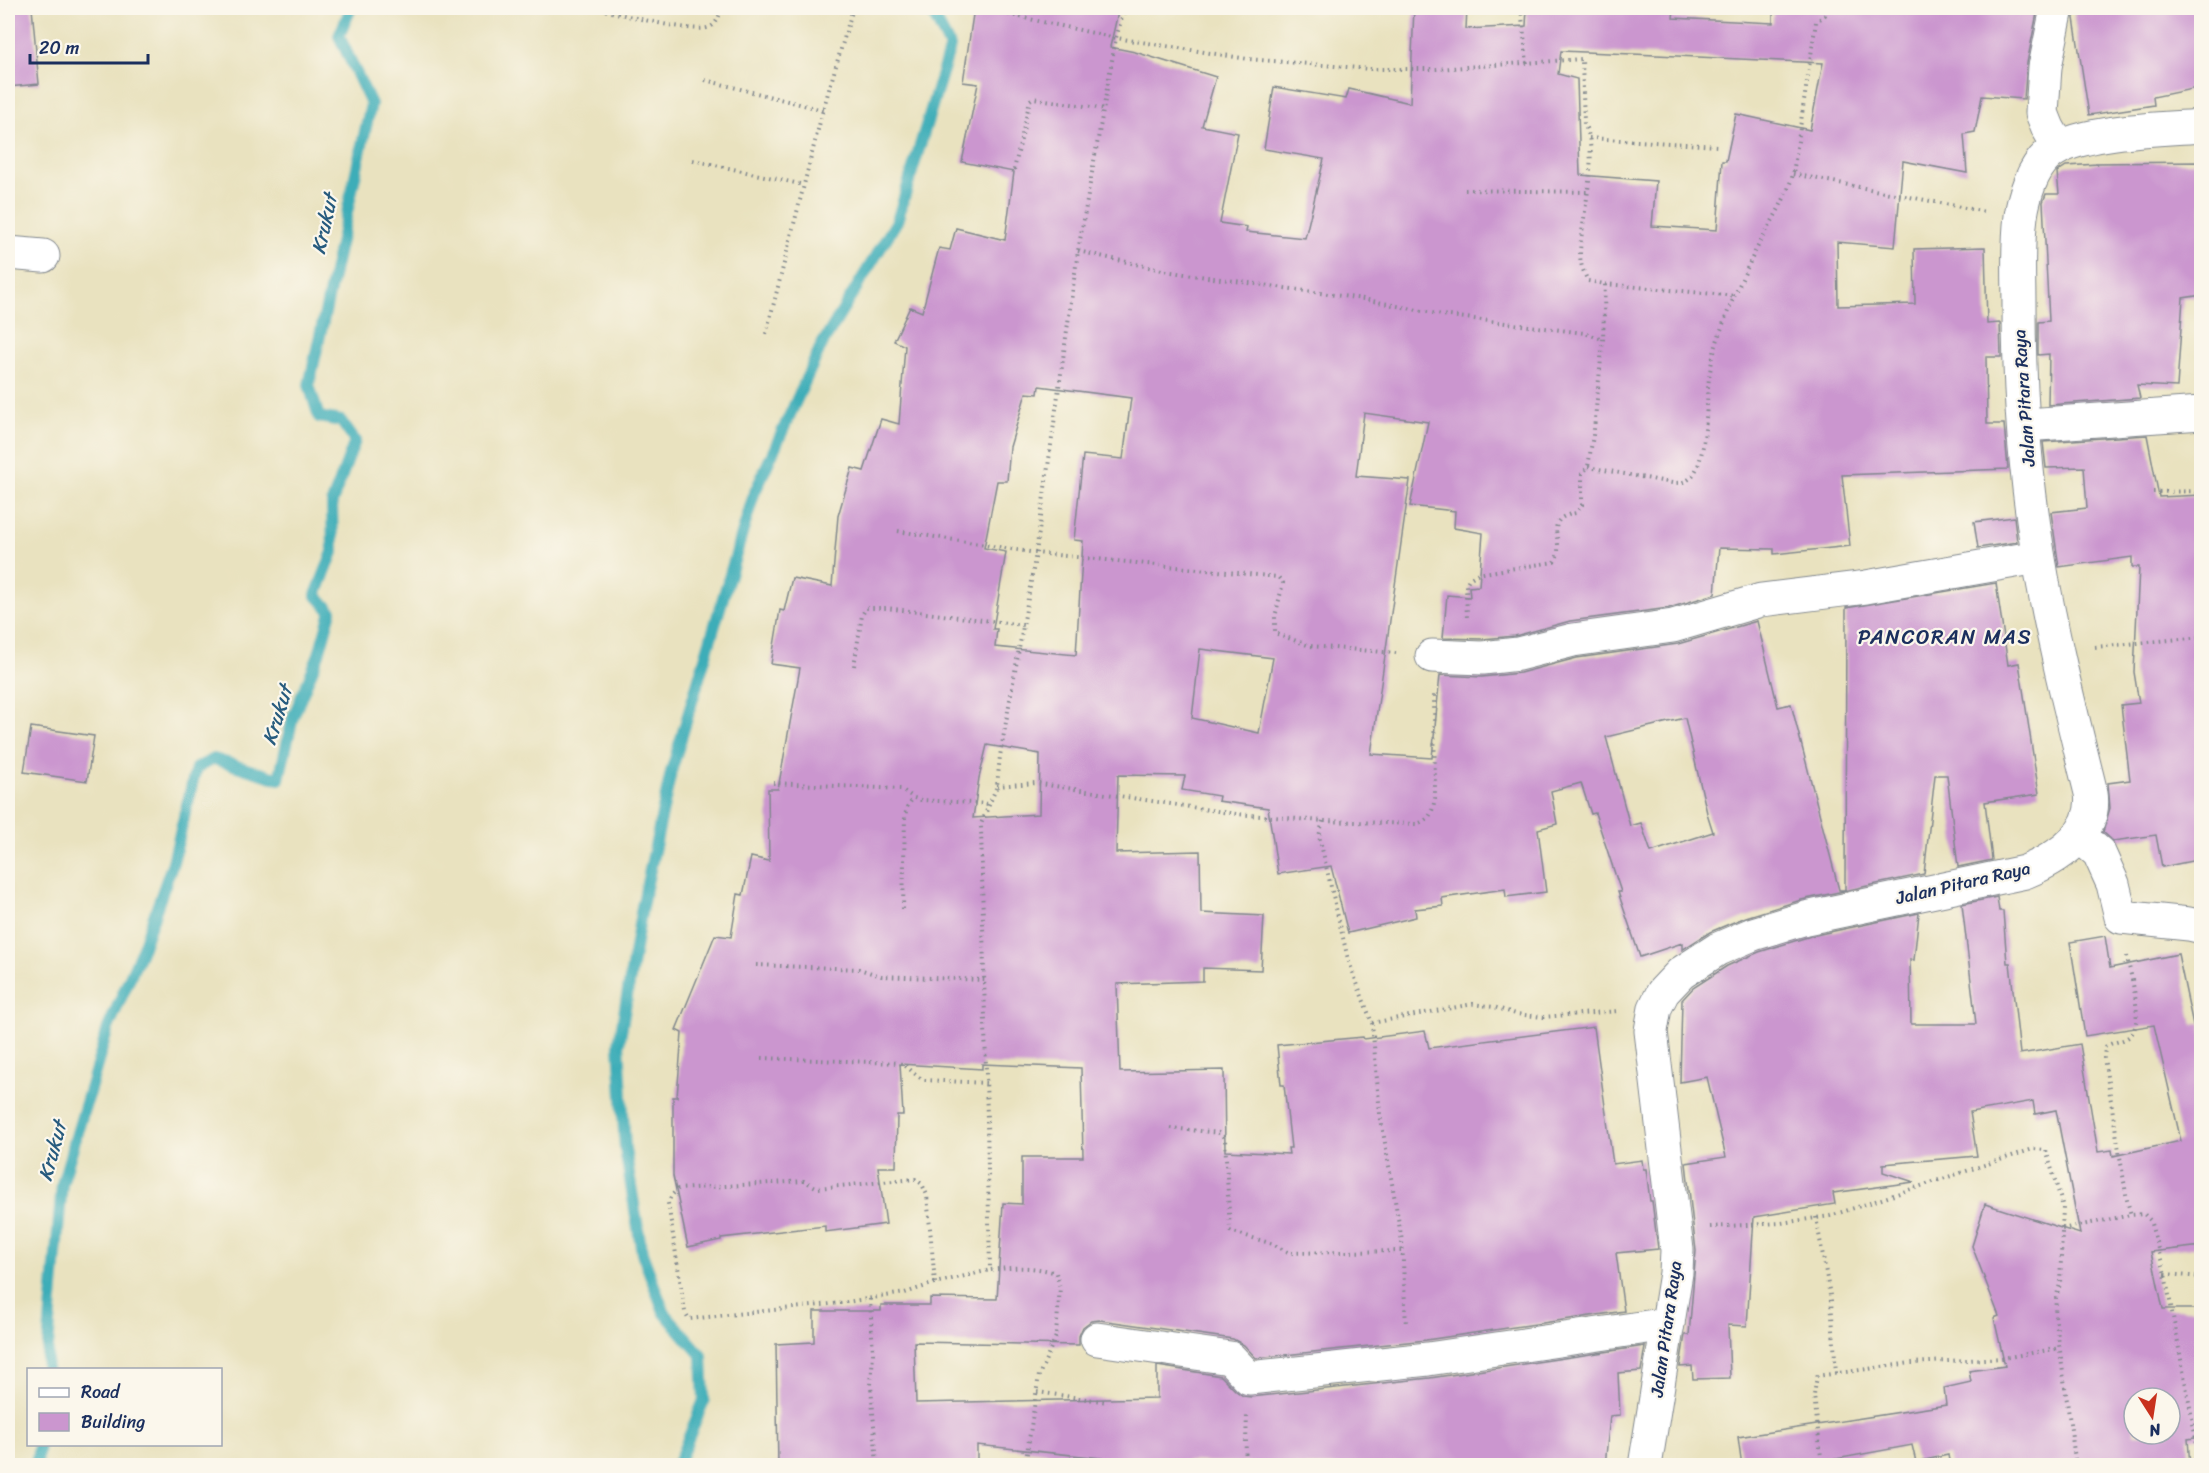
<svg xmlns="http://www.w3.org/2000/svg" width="2209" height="1473" viewBox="0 0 2209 1473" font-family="Sriracha,sans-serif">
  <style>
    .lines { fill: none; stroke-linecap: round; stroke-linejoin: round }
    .stream { stroke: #3dadb8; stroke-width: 12 }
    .building { fill: #cb96cf; fill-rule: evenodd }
    .minor-casing { stroke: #82888e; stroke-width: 35 }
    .major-casing { stroke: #82888e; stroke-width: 35 }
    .path { stroke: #82888e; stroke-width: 4; stroke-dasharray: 1.5 4.5; stroke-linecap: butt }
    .minor { stroke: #fff; stroke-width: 33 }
    .major { stroke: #fff; stroke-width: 33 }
    .labels { text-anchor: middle; stroke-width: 4.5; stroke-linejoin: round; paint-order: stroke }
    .street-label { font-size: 18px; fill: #1b2f5e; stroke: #fbf7ec }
    .water-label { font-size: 20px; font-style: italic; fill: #275b7e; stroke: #fbf7ec }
    .quarter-label { font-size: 21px; letter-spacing: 1.5px; fill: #1b2f5e; stroke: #fbf7ec }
  </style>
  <rect width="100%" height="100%" fill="#fbf7ec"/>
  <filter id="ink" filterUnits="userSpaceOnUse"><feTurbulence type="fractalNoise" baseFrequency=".0167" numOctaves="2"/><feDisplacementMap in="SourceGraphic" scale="12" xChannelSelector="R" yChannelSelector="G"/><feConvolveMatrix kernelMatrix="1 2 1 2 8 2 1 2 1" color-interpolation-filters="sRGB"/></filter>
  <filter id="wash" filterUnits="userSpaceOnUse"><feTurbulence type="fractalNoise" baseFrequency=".008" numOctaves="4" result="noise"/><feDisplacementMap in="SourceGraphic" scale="24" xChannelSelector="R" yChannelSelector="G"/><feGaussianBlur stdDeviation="1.35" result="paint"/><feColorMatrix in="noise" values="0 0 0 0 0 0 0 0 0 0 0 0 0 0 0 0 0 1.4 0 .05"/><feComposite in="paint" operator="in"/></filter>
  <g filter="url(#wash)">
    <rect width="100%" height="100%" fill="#e9e2bf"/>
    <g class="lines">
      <!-- stream -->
      <g class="stream">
        <polyline points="46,1370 62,1184 108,1028 143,947 173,862 196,768 214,759 279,779 293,717 319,654 331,611 316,595 333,552 332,502 355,441 341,421 319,417 309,385 371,104 339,36 351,8"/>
        <polyline points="36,1466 39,1444"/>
        <polyline points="677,1466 704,1400 702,1356 664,1312 642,1253 625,1149 619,1044 642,907 671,772 754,494 821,346 897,221 950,47 931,10"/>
      </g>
    </g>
    <g id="blocks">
      <!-- building -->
      <g class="building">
        <polygon points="8,8 32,8 39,84 8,87"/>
        <path d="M974 8H1119L1110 47 1135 52 1216 77 1202 126 1238 133 1220 223 1247 227 1246 232 1305 238 1324 159 1264 149 1274 87 1346 99 1349 89 1410 103 1414 8H1467L1466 29 1526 26 1527 8H1655L1674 9 1673 18 1773 23V8H2038L2027 63 2024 99 1982 96 1975 132 1964 134 1967 173 1903 161 1895 247 1837 242 1838 306 1915 304 1914 249 1985 247 1987 324 2000 323 2001 357H1986L1987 424H2004L2008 469 1842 475 1850 546 1774 554V549L1719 548 1715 594 1669 608 1570 621 1515 636 1482 639 1443 638 1447 595 1470 597 1469 587 1479 586 1483 533 1454 528 1455 511 1410 506 1428 422 1364 413 1356 476 1410 480 1371 754 1432 758 1440 675 1482 677 1520 673 1577 658 1678 644 1757 621 1778 707 1791 704 1839 890H1845L1846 608 1996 583 2008 665 2019 663 2039 794 1985 802 1992 860 1958 867 1947 775H1935L1924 874 1801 900 1746 917 1710 932 1682 950V943L1640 957 1618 892H1621L1595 813 1591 814 1581 783 1551 791 1557 824 1538 829 1546 892 1506 897 1505 889 1442 898 1443 906 1415 909 1416 917 1348 933 1331 866 1278 874 1268 808 1218 801 1219 796 1182 790 1185 776 1118 775 1116 853 1200 851 1201 913 1264 916 1261 970 1203 968V981L1117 984 1120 1072 1224 1070 1225 1151 1289 1154 1288 1148H1291L1284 1085H1281L1277 1045 1363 1037 1364 1039 1425 1031 1429 1048 1594 1027 1613 1164 1642 1160 1643 1169H1646L1650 1201H1652L1658 1249 1616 1253 1624 1311 1426 1340 1256 1358 1244 1345 1233 1339 1100 1320 1091 1321 1083 1327 1079 1336V1345L914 1342 916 1403 1157 1398V1366L1221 1376 1236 1391 1243 1396 1251 1397 1430 1378 1645 1346 1641 1371 1618 1373 1620 1415 1610 1416 1605 1466H1256V1463L1172 1461V1466H1138V1462L977 1445V1466H778L776 1344 814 1342V1311H881V1305H930V1298L997 1299 1003 1203 1022 1204V1157H1083L1081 1068 982 1064V1069L900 1064 903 1115H897L896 1167H878L886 1224 825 1232V1226L721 1238V1240L688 1247 673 1176V1097H677L682 1033 676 1030 715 935 731 937 738 894 743 895 751 857 769 861 768 789H778L800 668 771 664 780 610 784 611 792 578 832 586 838 516 852 468 864 471 881 419 899 424 905 346 894 341 910 307 922 312 939 248 950 250 956 228 1005 240 1014 172 962 162 978 84 963 82ZM1561 51 1656 55 1823 63 1810 130 1736 114 1726 161H1722L1717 230 1652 226 1656 181 1580 175 1577 79 1558 74ZM1039 386 1131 398 1123 459 1083 455 1074 540 1083 541 1076 655 995 647 997 629H993L1006 552 984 548 997 481H1007L1010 447 1026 393 1038 394ZM1200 649 1273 658 1259 733 1192 718ZM1685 718 1707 813 1713 832 1651 852 1641 823 1630 826 1606 737ZM987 745 1040 754 1039 814 973 818 979 778Z"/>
        <polygon points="2075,8 2202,8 2202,87 2153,97 2154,105 2089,115 2074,18"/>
        <polygon points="2202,162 2202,295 2183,298 2177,387 2137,385 2140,398 2048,405 2049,354 2038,355 2038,322 2049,321 2043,202 2046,194 2059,194 2057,172 2066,166 2097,164 2096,163"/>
        <polygon points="2147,435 2159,497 2202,495 2202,685 2197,686 2202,731 2202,859 2162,867 2156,835 2113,841 2103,832 2110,808 2108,783 2130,780 2121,705 2139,703 2134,672 2139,567 2132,567 2132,557 2059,567 2051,512 2087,508 2084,467 2046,468 2043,442"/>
        <polygon points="2014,517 2017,542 1978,548 1974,522"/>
        <polygon points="31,727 94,736 87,781 24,772"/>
        <path d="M1997 897 1999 911H2003L2007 963H2010L2020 1054 2080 1044 2098 1152 2112 1150 2113 1156 2181 1141 2154 1025 2085 1036 2070 942 2105 936 2110 968 2178 954 2193 1025 2202 1023V1246L2151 1252 2163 1309H2202V1437L2188 1439 2190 1466H1950L1948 1455 1916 1462 1912 1445 1798 1466H1742L1738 1437 1946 1405 1944 1388 1971 1382 1969 1371 2005 1366 1994 1318 1999 1316 1972 1246 1985 1204 2080 1234 2056 1110 2035 1114 2033 1101 1970 1112 1977 1156 1883 1164V1172L1914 1182 1833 1193 1835 1204 1754 1217 1747 1326 1728 1325 1730 1378 1693 1379 1692 1366 1680 1367 1685 1335H1689L1696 1251 1686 1163 1726 1157 1707 1077 1680 1082 1682 1000 1693 988 1727 966 1759 952 1811 936 1919 913 1914 960 1910 959 1911 1024H1976L1962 904ZM2134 1398H2170V1434H2134Z"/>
      </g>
    </g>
  </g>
  <g filter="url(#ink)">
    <use href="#blocks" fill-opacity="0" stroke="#82888e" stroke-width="1.5"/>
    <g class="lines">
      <!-- minor casing -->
      <g class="minor-casing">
        <g id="minor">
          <polyline points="2057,8 2045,67 2042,113 2048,128 2059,147"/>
          <polyline points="8,253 43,256"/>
          <polyline points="2024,425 2202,413"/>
          <polyline points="1432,656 1483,658 1518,654 1573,640 1673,626 1761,600 1866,587 2038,557"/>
          <polyline points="2079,836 2099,853 2113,884 2121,917 2189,924 2202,927"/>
          <polyline points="1097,1339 1230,1358 1249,1378 1428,1359 1668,1324"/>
        </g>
      </g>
      <!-- major casing -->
      <g class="major-casing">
        <path id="major" d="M1645 1466 1676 1273 1677 1250 1651 1031 1655 1008 1663 992 1681 973 1718 949 1753 934 1806 918 2025 872C2058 858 2097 834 2091 793 2072 716 2052 638 2039 559 2025 476 2019 391 2019 307 2019 277 2017 246 2021 216 2024 196 2032 169 2048 155 2076 130 2163 129 2202 126"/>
      </g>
      <!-- path -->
      <g class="path">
        <path d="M594 8C616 12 693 35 710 27 718 23 719 15 722 8"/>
        <path d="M979 8 1116 38 1248 59 1371 69H1437L1582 59 1584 125C1601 146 1580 226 1580 254 1580 264 1584 273 1588 281L1605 284 1603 339 1594 429 1588 467 1582 474V505L1576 513C1539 519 1568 543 1554 562L1477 574 1469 579 1466 584 1467 621"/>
        <polyline points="1521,8 1527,63"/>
        <polyline points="705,80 823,110"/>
        <polyline points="1589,138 1717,146"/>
        <polyline points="693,160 804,185"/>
        <polyline points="1014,170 1030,100 1033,98 1104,109"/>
        <polyline points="1793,174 1986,212"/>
        <polyline points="1465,190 1588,192"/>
        <polyline points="1078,251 1171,272 1363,299 1442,315 1584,333 1603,339"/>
        <polyline points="1605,284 1736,296"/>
        <polyline points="766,334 823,110 853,8"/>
        <path d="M1588 467 1672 483C1678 483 1684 483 1689 479 1709 464 1705 396 1710 372 1716 334 1736 291 1753 256 1767 227 1784 206 1793 174L1816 22 1825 15 1826 8"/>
        <polyline points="2153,492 2202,491"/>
        <polyline points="898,531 1036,553 1278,577 1283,583 1275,617 1275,633 1310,646 1396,653"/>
        <polyline points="2095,647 2202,637"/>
        <polyline points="854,666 862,615 866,608 886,608 1023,625"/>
        <polyline points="773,783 901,789 914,798 921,800 990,804"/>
        <path d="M997 786 1035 783 1236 814 1323 821 1417 824C1431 819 1432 813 1435 798L1434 693"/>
        <polyline points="1323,821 1319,836 1348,959 1372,1023 1380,1114 1402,1241 1406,1326"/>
        <polyline points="903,909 905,816 907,807 913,798"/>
        <path d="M2127 956C2130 975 2147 1027 2127 1038 2120 1042 2112 1042 2105 1047L2104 1058 2127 1200 2131 1215 2144 1214 2150 1220 2165 1274 2201 1466"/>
        <polyline points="756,965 859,969 881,976 985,980"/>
        <polyline points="1372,1023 1473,1004 1494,1007 1516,1014 1543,1017 1618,1011"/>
        <path d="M762 1058 899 1063C909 1066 914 1075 924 1080L987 1083"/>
        <polyline points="1170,1128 1220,1133 1225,1139 1230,1231 1273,1244 1289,1253 1402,1251"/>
        <polyline points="1816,1217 1831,1301 1836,1373"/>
        <polyline points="1710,1227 1781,1223 1830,1216 2033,1149 2046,1150 2063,1207 2060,1284 2056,1298 2055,1315 2076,1466"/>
        <polyline points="2062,1229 2131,1215"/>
        <polyline points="2165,1274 2202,1277"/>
        <polyline points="935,1283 927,1195 922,1184 915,1179 818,1188 804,1181 678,1189 671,1196 668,1203 685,1312 689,1319 840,1303 905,1293 935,1283 990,1270"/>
        <polyline points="870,1299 873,1353 871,1385 877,1466"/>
        <path d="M1056 1334 1060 1288 1056 1273C1034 1266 1014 1267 990 1270L981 824 997 786 1000 756 1036 553 1078 251 1116 38 1125 8"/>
        <polyline points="1037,1392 1108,1402"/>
        <polyline points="1025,1464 1050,1466"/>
        <polyline points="1025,1466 1039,1375 1057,1334"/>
        <polyline points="1116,1466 1130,1465"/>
        <polyline points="1245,1466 1247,1415"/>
        <polyline points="1822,1466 1814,1395 1817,1376 1911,1363 2003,1358 2060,1348"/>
      </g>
      <!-- minor -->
      <use href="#minor" class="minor"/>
      <!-- major -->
      <use href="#major" class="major"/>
    </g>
  </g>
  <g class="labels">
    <!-- street labels -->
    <g class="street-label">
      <text transform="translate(2024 398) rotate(-94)" y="6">Jalan Pitara Raya</text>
      <text transform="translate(1963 883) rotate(-13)" y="6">Jalan Pitara Raya</text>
      <text transform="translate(1666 1329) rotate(-82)" y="6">Jalan Pitara Raya</text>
    </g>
    <!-- water labels -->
    <g class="water-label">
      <text transform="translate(324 224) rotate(-78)" y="7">Krukut</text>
      <text transform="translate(277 715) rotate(-73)" y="7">Krukut</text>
      <text transform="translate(52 1151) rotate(-75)" y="7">Krukut</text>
    </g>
    <!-- quarter labels -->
    <g class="quarter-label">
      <text x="1945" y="644">PANCORAN MAS</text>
    </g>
  </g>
  <!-- margin -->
  <rect width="2209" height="1473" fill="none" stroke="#fbf7ec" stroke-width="30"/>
  <!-- legend -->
  <rect x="27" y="1368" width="195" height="78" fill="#fbf7ec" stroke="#a1a7b3" stroke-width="1.5"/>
  <rect x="39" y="1388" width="30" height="9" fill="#ffffff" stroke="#a1a7b3" stroke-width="1.5"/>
  <text x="81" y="1398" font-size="18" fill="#1b2f5e">Road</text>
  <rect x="39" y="1413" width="30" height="18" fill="#cb96cf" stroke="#a1a7b3" stroke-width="1.5"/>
  <text x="81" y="1428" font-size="18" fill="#1b2f5e">Building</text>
  <!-- north arrow -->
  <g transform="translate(2152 1416) rotate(168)"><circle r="28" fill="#fbf7ec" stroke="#a1a7b3" stroke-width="1.5"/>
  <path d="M0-4.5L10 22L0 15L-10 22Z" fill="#c8321e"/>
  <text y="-9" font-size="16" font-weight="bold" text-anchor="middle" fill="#1b2f5e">N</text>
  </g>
  <!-- scale -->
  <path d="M30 54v9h118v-9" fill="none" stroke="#1b2f5e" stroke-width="3"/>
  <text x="39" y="54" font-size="18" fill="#1b2f5e" stroke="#fbf7ec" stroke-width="4.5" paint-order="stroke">20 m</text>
</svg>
